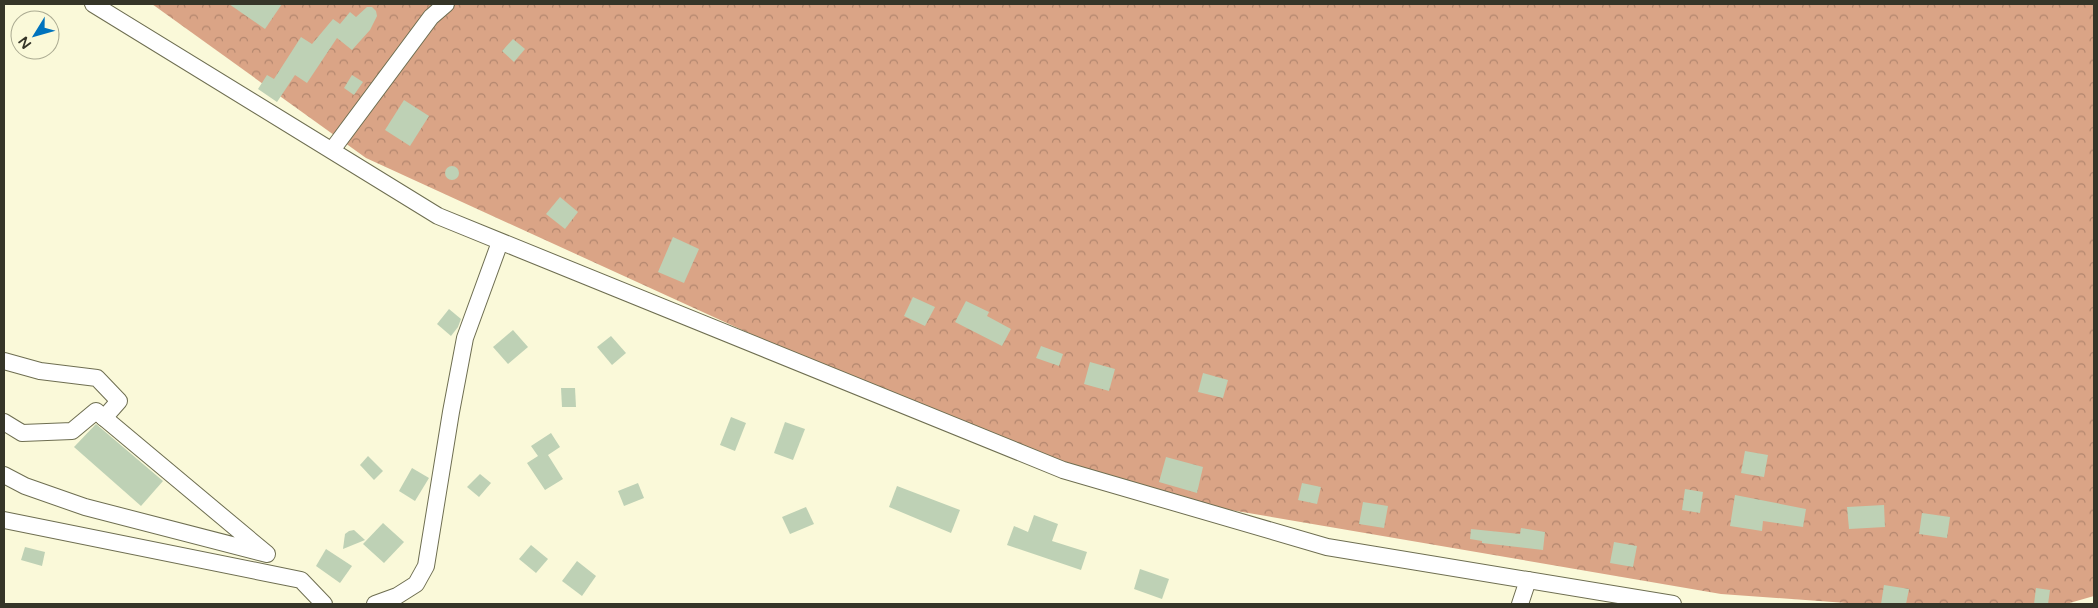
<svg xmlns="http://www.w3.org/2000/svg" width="2098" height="608" viewBox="0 0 2098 608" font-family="'Varela Round',sans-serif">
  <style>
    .forest { fill: url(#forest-crowns) }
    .building { fill: #bed1b5 }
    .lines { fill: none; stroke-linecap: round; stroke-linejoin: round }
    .minor-casing { stroke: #6e6e51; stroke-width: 18 }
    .minor { stroke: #fff; stroke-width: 16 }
  </style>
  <defs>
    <pattern id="forest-crowns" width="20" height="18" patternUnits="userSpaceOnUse" patternTransform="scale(1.25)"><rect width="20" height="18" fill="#daa486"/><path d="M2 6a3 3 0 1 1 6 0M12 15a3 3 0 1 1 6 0" fill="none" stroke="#b2866e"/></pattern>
  </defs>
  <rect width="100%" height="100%" fill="#faf9d9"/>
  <!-- forest -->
  <polygon class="forest" points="152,4 2094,4 2094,596 2066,604 1860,604 1721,594 1137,494 814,363 366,158"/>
  <!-- building -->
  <g class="building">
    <polygon points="229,4 282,4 265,29"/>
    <polygon points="367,7 372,7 376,11 377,16 370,30 352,50 337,38 307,83 295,75 277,102 258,89 267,75 274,79 301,37 312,44 333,19 340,24 350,12 356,17"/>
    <polygon points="513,39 525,49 514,62 502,51"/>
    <polygon points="352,75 363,82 354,95 344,88"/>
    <polygon points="404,100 429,116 410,146 385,130"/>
    <circle cx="452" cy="173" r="7"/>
    <polygon points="560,197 578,212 565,229 546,214"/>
    <polygon points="673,237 699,249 684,283 658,272"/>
    <polygon points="913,297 935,307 925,326 904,316"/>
    <polygon points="966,301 989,312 987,316 1011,329 1002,346 955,322"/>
    <polygon points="449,309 461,319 458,327 451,336 437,324"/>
    <polygon points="513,330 528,347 508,364 493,347"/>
    <polygon points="611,336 626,353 612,365 597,347"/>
    <polygon points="1041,346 1063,354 1059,366 1036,358"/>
    <polygon points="1090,362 1115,369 1109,391 1084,384"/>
    <polygon points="1203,373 1228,380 1223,398 1198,392"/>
    <polygon points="561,388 575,388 576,407 562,407"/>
    <polygon points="731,417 746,423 735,451 720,445"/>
    <polygon points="785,422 805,429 793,460 774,453"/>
    <polygon points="96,424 163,481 141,506 74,447"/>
    <polygon points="551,433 560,447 548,455 563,479 545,490 527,463 538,456 531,446"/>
    <polygon points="1745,451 1768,455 1764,477 1741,473"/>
    <polygon points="368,456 383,471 374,480 360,465"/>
    <polygon points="1166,457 1203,467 1197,493 1159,482"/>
    <polygon points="412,468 429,478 415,501 399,491"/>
    <polygon points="480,474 491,483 479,497 467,487"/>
    <polygon points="638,483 644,498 624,506 618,491"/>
    <polygon points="1302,483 1321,487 1317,504 1298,500"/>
    <polygon points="897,486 960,510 951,533 889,507"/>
    <polygon points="1685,489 1703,492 1700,513 1682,510"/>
    <polygon points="1735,495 1806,509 1803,527 1763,521 1762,531 1730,526"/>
    <polygon points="1363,502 1388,506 1384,528 1359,524"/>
    <polygon points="1884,505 1885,527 1849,529 1847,507"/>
    <polygon points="806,507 814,524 790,534 782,517"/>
    <polygon points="1922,513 1950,517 1947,538 1919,534"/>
    <polygon points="1034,515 1058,524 1052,541 1087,552 1081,570 1007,545 1014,526 1028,532"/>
    <polygon points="383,523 404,542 384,563 363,544"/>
    <polygon points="1521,528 1545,532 1543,550 1482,543 1482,541 1470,539 1471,529 1520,534"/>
    <polygon points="354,530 365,540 343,549 345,534 349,531"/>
    <polygon points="1614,542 1637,546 1633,567 1610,563"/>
    <polygon points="531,545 548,559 536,573 519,559"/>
    <polygon points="25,547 45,552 42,566 21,560"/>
    <polygon points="326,549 352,566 340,583 316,566"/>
    <polygon points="577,561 596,576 582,596 562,581"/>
    <polygon points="1140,569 1169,579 1162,599 1134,589"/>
    <polygon points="1884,585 1909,589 1906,604 1881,604"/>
    <polygon points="2036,588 2050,590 2048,604 2034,604"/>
  </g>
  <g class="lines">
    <!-- minor casing -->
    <g class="minor-casing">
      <g id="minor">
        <polyline points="93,4 438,216 1063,470 1327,547 1673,604"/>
        <polyline points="332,150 431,17 446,4"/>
        <polyline points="4,361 40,371 97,378 119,401 104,418"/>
        <polyline points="4,422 22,433 72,431 96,411 267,554 85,507 25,486 4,475"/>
        <polyline points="4,520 301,580 324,604"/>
        <polyline points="375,604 397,596 416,584 426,566 451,412 465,338 500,242"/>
        <polyline points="1520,604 1528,580"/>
      </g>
    </g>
    <!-- minor -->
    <use href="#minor" class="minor"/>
  </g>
  <!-- border -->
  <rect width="2098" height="608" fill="none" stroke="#353528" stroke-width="10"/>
  <!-- north arrow -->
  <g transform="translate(35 35) rotate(233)"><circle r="24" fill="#faf9d9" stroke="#abab92"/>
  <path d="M0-4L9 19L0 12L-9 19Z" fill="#0073bd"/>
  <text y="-8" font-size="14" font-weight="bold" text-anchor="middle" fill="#353528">N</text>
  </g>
</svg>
